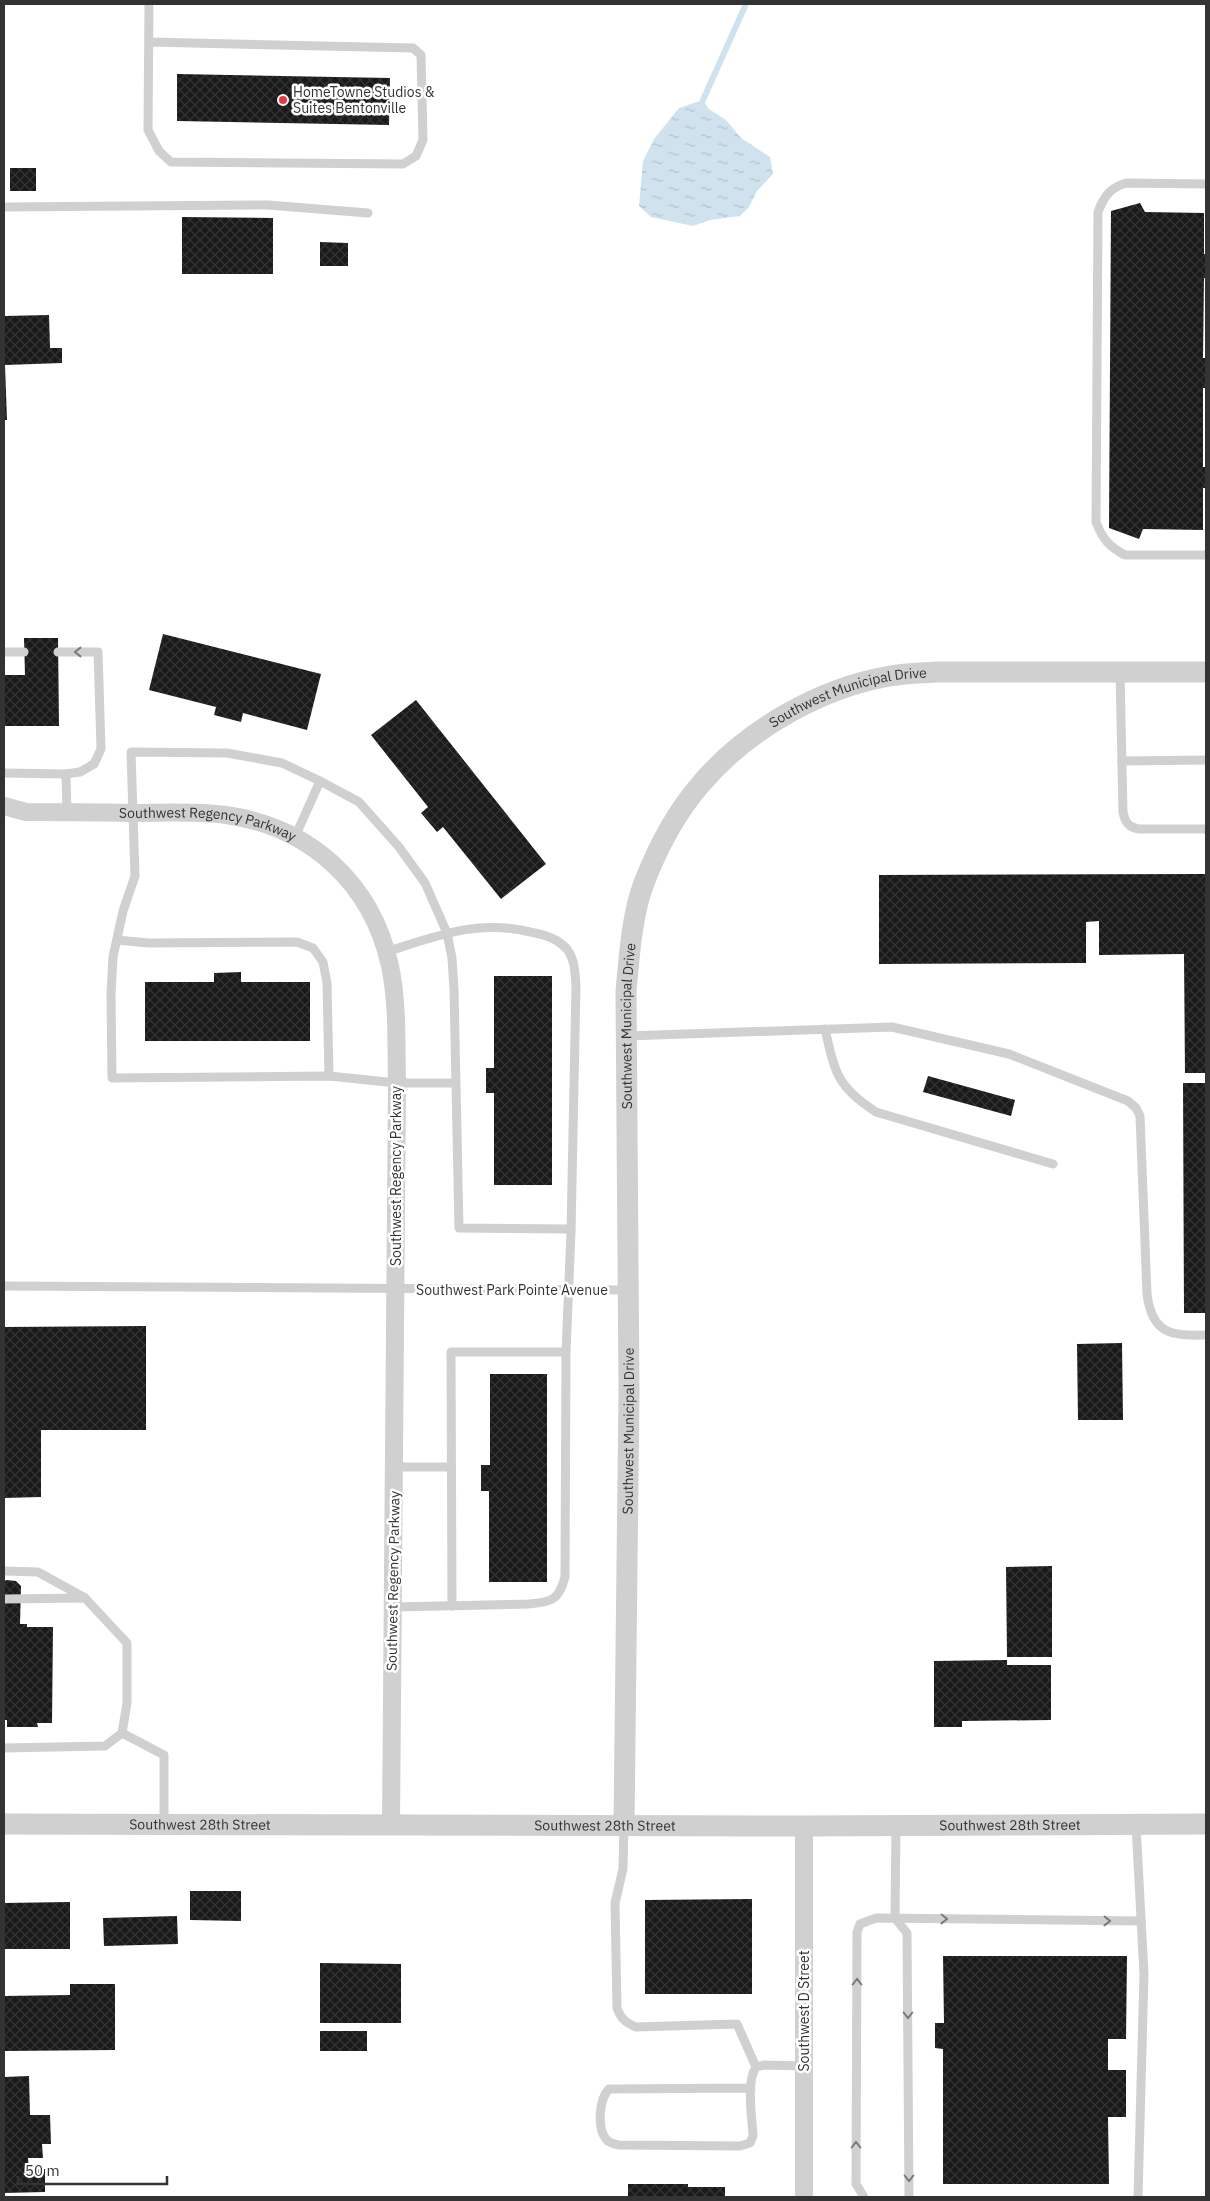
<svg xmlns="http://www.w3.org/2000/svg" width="1210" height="2201" viewBox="0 0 1210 2201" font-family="'IBM Plex Sans',sans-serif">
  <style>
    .water { fill: url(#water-ripples) }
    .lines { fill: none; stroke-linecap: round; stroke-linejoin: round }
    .stream { stroke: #cfe2ee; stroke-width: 6 }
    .building { fill: url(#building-cross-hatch) }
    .service { stroke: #d0d0d0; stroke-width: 9 }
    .minor { stroke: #d0d0d0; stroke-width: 18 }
    .tertiary { stroke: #d0d0d0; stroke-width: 21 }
    .oneway { stroke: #7a7a7a }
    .poi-dot { fill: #e63946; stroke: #fff; stroke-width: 2 }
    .labels { text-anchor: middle; stroke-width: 5; stroke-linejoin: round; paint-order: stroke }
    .poi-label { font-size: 14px; fill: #333; stroke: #fff; text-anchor: start }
    .street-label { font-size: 14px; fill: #333; stroke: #fff }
  </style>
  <defs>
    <pattern id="water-ripples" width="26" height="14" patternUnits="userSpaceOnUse" patternTransform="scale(1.25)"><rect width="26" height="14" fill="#cfe2ee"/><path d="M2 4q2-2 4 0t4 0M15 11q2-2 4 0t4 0" fill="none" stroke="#b2c2cd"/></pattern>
    <pattern id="building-cross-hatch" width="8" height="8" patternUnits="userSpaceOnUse" patternTransform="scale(1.25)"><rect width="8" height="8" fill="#1a1a1a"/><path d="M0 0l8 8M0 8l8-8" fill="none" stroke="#333"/></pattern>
  </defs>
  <rect width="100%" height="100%" fill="#fff"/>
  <!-- water -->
  <polygon class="water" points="703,100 709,109 726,120 741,138 770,157 773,174 757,191 749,207 740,216 710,220 693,226 651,217 639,206 643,161 654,139 679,108"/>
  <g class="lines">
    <!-- stream -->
    <polyline class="stream" points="703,100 746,4"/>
  </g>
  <!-- building -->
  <g class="building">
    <polygon points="177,74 390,78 389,125 177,121"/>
    <rect x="10" y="168" width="26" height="23"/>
    <polygon points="1140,203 1145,212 1204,213 1204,254 1206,254 1206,278 1204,278 1203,358 1206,358 1206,388 1203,388 1203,467 1206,467 1206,488 1203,488 1203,530 1143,529 1139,539 1109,528 1111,211"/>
    <polygon points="182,217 273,218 273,274 182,274"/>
    <polygon points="320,242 348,243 348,266 320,266"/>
    <polygon points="49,315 50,348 62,348 62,363 5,365 7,420 4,420 4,316"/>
    <polygon points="163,634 321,674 307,730 243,713 241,722 214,715 216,707 149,690"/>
    <polygon points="24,638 58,638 59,726 4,726 4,675 25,675"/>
    <polygon points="416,700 546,864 501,899 443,827 437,832 421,813 428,807 371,735"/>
    <polygon points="1206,874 1206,1073 1185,1073 1184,954 1099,955 1099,921 1086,922 1086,963 879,964 879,875"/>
    <polygon points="241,972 241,982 310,982 310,1041 145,1041 145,982 214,982 214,973"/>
    <polygon points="494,976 552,976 552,1185 494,1185 494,1093 486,1093 486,1068 494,1068"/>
    <polygon points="928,1076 1015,1100 1011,1116 923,1092"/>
    <polygon points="1183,1083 1206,1083 1206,1313 1184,1313"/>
    <polygon points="146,1326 146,1430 41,1430 41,1497 4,1498 4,1327"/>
    <polygon points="1122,1343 1123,1420 1078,1420 1077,1344"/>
    <polygon points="490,1374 547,1374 547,1582 489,1582 489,1491 481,1491 481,1465 490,1465"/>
    <polygon points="1052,1566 1052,1657 1007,1657 1006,1567"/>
    <polygon points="7,1580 16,1581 21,1586 20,1624 27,1624 27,1627 53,1627 52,1723 37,1723 38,1727 7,1727 7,1720 4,1720 4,1581"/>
    <polygon points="1007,1660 1007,1665 1051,1665 1051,1720 962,1721 962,1727 934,1727 934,1661"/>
    <polygon points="190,1891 241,1891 241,1921 190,1920"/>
    <polygon points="752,1899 752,1994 645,1994 645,1900"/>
    <polygon points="70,1902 70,1949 4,1949 4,1903"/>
    <polygon points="177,1916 178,1944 104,1946 103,1918"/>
    <polygon points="943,1956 1127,1956 1126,2039 1108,2039 1108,2070 1126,2070 1126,2117 1108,2117 1109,2184 943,2184 943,2049 935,2048 935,2023 944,2023"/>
    <polygon points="320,1963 401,1964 401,2023 320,2023"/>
    <polygon points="70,1984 115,1984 115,2050 4,2051 4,1996 70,1995"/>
    <rect x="320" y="2031" width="47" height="20"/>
    <polygon points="29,2076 30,2115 50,2115 51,2144 42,2144 43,2158 28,2158 29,2170 45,2169 45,2192 4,2193 4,2077"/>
    <polygon points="628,2184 688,2184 688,2187 725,2187 725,2197 628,2197"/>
  </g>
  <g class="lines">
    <!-- service -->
    <g class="service">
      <polyline points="149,42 413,48 421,55 423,140 416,156 403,164 171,162 159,151 148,130 149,4"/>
      <path d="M1206 184 1126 183C1110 188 1104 196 1098 212L1096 522C1102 538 1109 547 1125 555H1206"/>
      <polyline points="4,207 268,205 368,213"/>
      <polyline points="4,652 24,652"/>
      <polyline points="58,652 98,652 101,749 94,764 80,772 66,774"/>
      <path d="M1120 672 1123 812C1125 822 1128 827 1139 829H1206"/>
      <polyline points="1122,761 1206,760"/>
      <polyline points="4,773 66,774 67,812"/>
      <polyline points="295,837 320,781"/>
      <polyline points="117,940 148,943 297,942 313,948 323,962 327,983 329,1076"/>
      <path d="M386 952C437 936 477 919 531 932 543 935 555 937 565 947 575 957 575 973 576 986L571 1232 566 1352 565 1577C559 1600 552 1602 529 1604L393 1607"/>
      <path d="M825 1029C835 1073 837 1087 876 1112L1053 1164"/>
      <path d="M627 1036 892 1027 1009 1054 1128 1101 1136 1108 1140 1116 1147 1294C1152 1334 1171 1336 1206 1335"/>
      <polyline points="456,1083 397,1083 329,1076 112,1078 111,994 113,957 123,911 135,876 131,752 227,753 282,763 320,781 359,802 399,847 425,883 447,933 452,958 454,990 459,1228 571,1229"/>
      <polyline points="4,1286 628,1290"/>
      <polyline points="394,1467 451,1467"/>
      <polyline points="4,1571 38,1572 85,1598 127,1643 127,1703 122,1733 105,1746 4,1748"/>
      <polyline points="4,1599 85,1598"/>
      <polyline points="452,1606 451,1352 566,1352"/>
      <polyline points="122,1733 164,1755 164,1824"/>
      <path d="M624 1825 623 1869 615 1903 617 2008C621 2019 626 2023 636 2027L737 2024 756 2067"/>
      <polyline points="896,1825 895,1918 907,1933 909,2197"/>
      <polyline points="1136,1825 1144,1974 1138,2197"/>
      <path d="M751 2088 609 2089C599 2099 597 2128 606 2139 609 2143 614 2144 619 2145L740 2146 750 2143 753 2136C752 2117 746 2082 756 2067L764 2065 804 2066"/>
      <polyline points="864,2197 856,2184 857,1932 860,1924 876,1918 1141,1921"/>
    </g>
    <!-- minor -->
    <g class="minor">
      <path id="s1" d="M4 806 26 812C61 812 96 812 132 813 163 813 195 811 226 815 310 827 372 883 390 966 398 1004 396 1044 397 1083L391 1825"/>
      <polyline points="804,1826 804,2197"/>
    </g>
    <!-- tertiary -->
    <g class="tertiary">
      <path id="s2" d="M4 1824 804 1826 1206 1824"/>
      <path id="s3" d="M624 1825 629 1392 626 991C629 959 632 913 644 883 657 849 676 813 700 785 746 730 820 688 890 676 905 673 921 673 936 672H1206"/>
    </g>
  </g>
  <!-- one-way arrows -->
  <defs><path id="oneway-chevron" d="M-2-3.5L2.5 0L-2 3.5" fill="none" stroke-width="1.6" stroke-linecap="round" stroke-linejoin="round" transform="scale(1.25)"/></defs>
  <g class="oneway">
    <use href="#oneway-chevron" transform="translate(78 652) rotate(-180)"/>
    <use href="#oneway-chevron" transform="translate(944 1919) rotate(1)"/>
    <use href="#oneway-chevron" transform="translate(1107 1921) rotate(1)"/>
    <use href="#oneway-chevron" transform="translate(857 1982) rotate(-90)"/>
    <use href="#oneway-chevron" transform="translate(908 2015) rotate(90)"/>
    <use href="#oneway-chevron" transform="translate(856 2145) rotate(-90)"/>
    <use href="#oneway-chevron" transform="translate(909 2178) rotate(90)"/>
  </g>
  <!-- markers -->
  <circle class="poi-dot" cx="283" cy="100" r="5"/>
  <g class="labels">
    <!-- poi labels -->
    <g class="poi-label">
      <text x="293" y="97">HomeTowne Studios &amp;<tspan x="293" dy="16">Suites Bentonville</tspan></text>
    </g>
    <!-- street labels -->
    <g class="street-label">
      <text dy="5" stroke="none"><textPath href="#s3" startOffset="1234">Southwest Municipal Drive</textPath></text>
      <text dy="5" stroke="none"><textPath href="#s1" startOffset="206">Southwest Regency Parkway</textPath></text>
      <text dy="5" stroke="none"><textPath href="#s3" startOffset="799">Southwest Municipal Drive</textPath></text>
      <text transform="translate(396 1176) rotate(-90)" y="5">Southwest Regency Parkway</text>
      <text x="512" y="1295">Southwest Park Pointe Avenue</text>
      <text dy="5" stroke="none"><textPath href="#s3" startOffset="394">Southwest Municipal Drive</textPath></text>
      <text transform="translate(393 1581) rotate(-89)" y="5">Southwest Regency Parkway</text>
      <text dy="5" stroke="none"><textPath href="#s2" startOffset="196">Southwest 28th Street</textPath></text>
      <text dy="5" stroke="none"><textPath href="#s2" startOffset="601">Southwest 28th Street</textPath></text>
      <text dy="5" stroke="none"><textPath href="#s2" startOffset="1006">Southwest 28th Street</textPath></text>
      <text transform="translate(804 2011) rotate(-90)" y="5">Southwest D Street</text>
    </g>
  </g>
  <!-- border -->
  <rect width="1210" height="2201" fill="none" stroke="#333333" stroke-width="10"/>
  <!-- scale -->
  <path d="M18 2176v8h149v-8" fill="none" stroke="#333333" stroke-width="2.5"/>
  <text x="25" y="2176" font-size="15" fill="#333333" stroke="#ffffff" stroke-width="4" paint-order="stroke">50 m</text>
</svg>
